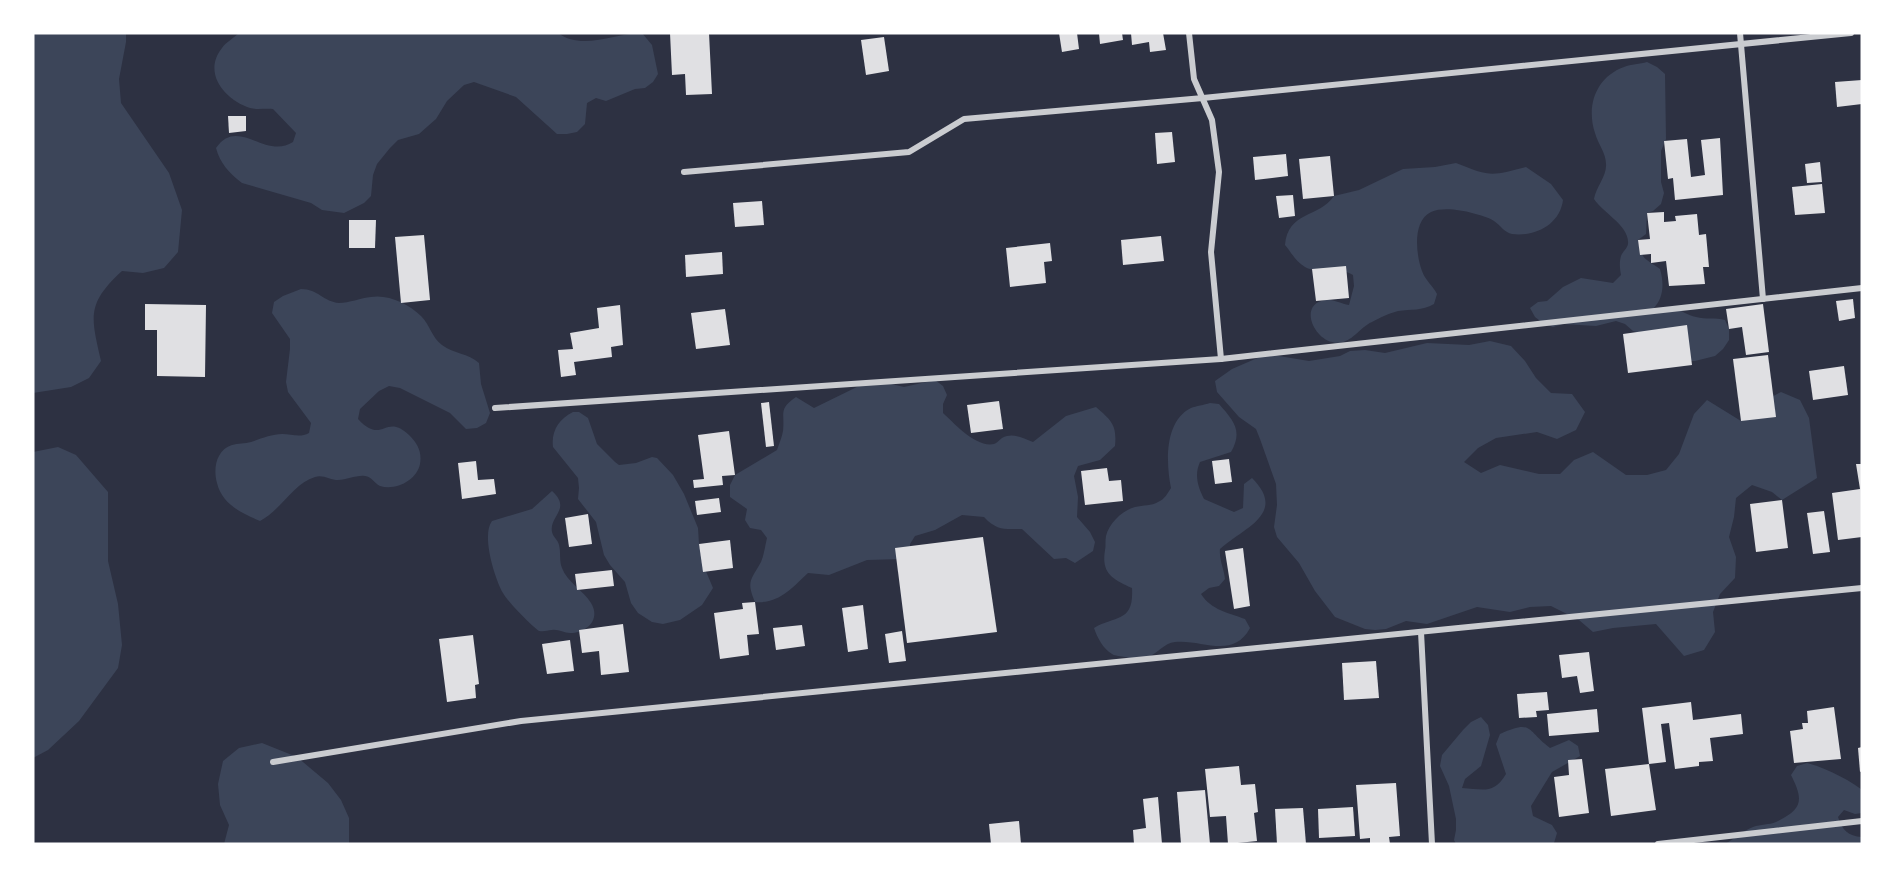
<svg xmlns="http://www.w3.org/2000/svg" width="1895" height="877" viewBox="0 0 1895 877" font-family="'Roboto Condensed',sans-serif">
  <style>
    .green { fill: #3c4559 }
    .building { fill: #e0e0e3 }
    .lines { fill: none; stroke-linecap: round; stroke-linejoin: round }
    .minor { stroke: #caccd0; stroke-width: 6 }
  </style>
  <rect width="100%" height="100%" fill="#2d3142"/>
  <!-- green -->
  <g class="green">
    <path d="M33 33H126V42L119 79 121 103 169 173 182 210 178 252 164 268 143 273 122 271C86 304 91 317 101 361L89 378 71 387 33 393Z"/>
    <path d="M239 33H558C582 51 615 33 642 33L652 45 658 74 653 82 645 88 635 89 606 101 596 98 587 103 585 124 577 132 567 134H557L516 97 474 82 464 85 447 101 436 119 428 126 419 134 398 140 390 148 377 164 373 175 371 196 364 203 344 213 322 210 311 203 242 183C229 173 220 163 216 148 238 116 265 160 293 142L296 133 273 109C266 108 257 110 250 108 225 100 202 73 222 48 226 42 234 38 239 33Z"/>
    <path d="M1647 62 1657 67 1665 74 1666 139 1661 151V182L1664 193 1661 204 1653 211 1647 213 1646 234 1638 240C1641 260 1645 258 1660 269 1664 283 1664 297 1654 308 1663 310 1665 308 1673 309 1681 309 1688 316 1696 317 1706 320 1715 317 1725 320L1729 329V340L1723 349 1715 356 1695 361H1685L1653 336 1633 331 1625 324 1616 321 1596 326 1563 324 1553 327 1544 324 1535 317 1530 308 1538 302 1547 301 1563 287 1581 278 1613 283 1621 275C1620 269 1619 263 1621 256 1623 251 1627 249 1628 244 1630 226 1603 213 1594 199 1596 187 1607 176 1606 164 1606 153 1598 144 1595 133 1586 106 1596 77 1624 67 1631 64 1640 64 1647 62Z"/>
    <path d="M1456 163C1491 177 1491 176 1526 167L1551 184 1563 200C1560 224 1536 237 1512 234 1505 233 1500 225 1494 221 1488 217 1479 215 1472 213 1461 210 1442 207 1431 212 1412 221 1416 255 1422 271 1425 280 1433 286 1437 294L1434 304C1422 311 1411 309 1398 311 1390 313 1379 318 1372 322 1358 328 1350 347 1332 342 1312 337 1299 303 1326 300 1333 299 1341 304 1349 305L1354 286 1353 275C1335 264 1317 274 1305 267 1296 262 1291 252 1285 245 1288 211 1319 218 1334 196L1359 190 1403 169 1435 167Z"/>
    <path d="M301 289C318 289 324 302 339 303 349 303 361 298 371 297 388 294 409 304 421 316 430 325 432 338 442 345 454 354 468 353 479 363L481 384 490 413 486 423 477 428 466 429 450 413 400 388 389 386 379 391 360 409 358 419C383 446 385 412 409 435 418 444 422 452 420 464 417 480 396 491 380 486 374 483 372 477 365 476 356 475 347 480 338 480 331 480 322 474 315 477 294 483 281 510 260 521 241 513 222 504 217 483 213 469 216 450 232 445 238 443 245 444 251 442 260 439 272 434 282 434 292 434 300 438 309 433L311 423 288 392 286 382 290 349V339L272 313 274 302 283 296Z"/>
    <polygon points="1490,341 1511,346 1525,361 1536,378 1551,393 1572,394 1585,412 1576,430 1557,439 1537,432 1496,438 1478,448 1464,462 1481,473 1500,465 1539,474 1560,474 1574,460 1593,452 1626,475 1647,475 1666,470 1679,454 1694,414 1707,400 1741,421 1750,418 1762,402 1781,392 1800,400 1809,418 1817,478 1782,500 1772,492 1752,485 1736,498 1734,517 1729,537 1736,557 1735,578 1720,594 1713,612 1715,632 1704,650 1684,656 1656,624 1613,628 1593,632 1579,620 1551,606 1530,607 1510,612 1477,607 1427,624 1406,621 1386,629 1375,630 1365,629 1335,617 1315,591 1299,563 1277,537 1274,527 1277,505 1276,484 1260,439 1256,429 1239,417 1217,392 1215,381 1232,369 1262,356 1273,355 1309,361 1340,356 1350,351 1365,350 1385,353 1427,343 1469,345"/>
    <path d="M935 380 943 386 947 395 943 404V413C954 423 976 448 994 444 997 443 999 440 1002 438 1013 432 1022 438 1033 442L1066 416 1096 407C1112 421 1117 425 1115 446L1100 460 1078 466 1074 476 1078 497 1077 517 1090 532 1095 542 1093 551 1075 563 1066 558 1054 559 1022 529C1005 529 997 531 984 517L962 515 935 530 915 536 910 544V555L901 559 867 560 829 575 808 573C792 588 779 604 755 602 746 581 751 580 761 562 764 555 765 546 767 538L761 530 750 528 745 520 747 509 730 497V485L735 475 777 450C779 444 782 437 783 431 785 413 778 409 796 397L814 408 863 384 883 382 904 387Z"/>
    <path d="M1210 403 1219 404C1234 421 1243 431 1231 452L1200 462C1194 475 1198 487 1204 499L1234 512 1243 508 1244 484 1252 478C1288 514 1243 528 1220 549 1219 560 1224 568 1225 579L1219 586 1209 588 1201 594C1211 610 1229 613 1245 619L1250 628C1233 660 1202 639 1175 642 1164 643 1157 654 1148 657 1139 660 1133 659 1125 657 1121 656 1115 656 1112 654 1103 649 1097 637 1094 628 1116 615 1134 623 1132 588 1113 579 1101 574 1105 550 1106 546 1105 541 1106 536 1109 523 1123 510 1135 507 1143 505 1152 506 1158 502 1165 499 1167 494 1171 488 1166 464 1164 421 1191 408 1196 406 1204 405 1210 403Z"/>
    <path d="M573 412H579L588 418 597 444 615 462 619 465 636 463 652 457 657 458 673 475 684 494 698 528 699 544 705 569 713 588 702 605 680 620 663 624 652 622 638 613 631 603 625 582 610 565 604 555 596 522 578 499 579 488 578 478 553 447C551 431 559 419 573 412Z"/>
    <polygon points="58,447 76,455 108,492 108,561 118,604 122,645 118,668 79,721 48,750 33,758 33,452"/>
    <path d="M552 491C572 509 549 516 552 532 553 537 558 540 559 545 561 552 559 561 562 568 567 582 583 590 591 603 601 619 587 633 570 633 564 633 558 629 552 630 547 630 545 632 539 631 531 625 508 602 503 593 495 579 481 535 492 521L532 509Z"/>
    <path d="M1481 717 1488 725 1490 735 1481 766 1465 779 1462 788C1482 789 1494 795 1506 774L1496 744 1500 734C1533 719 1526 730 1550 748L1569 740 1578 746 1580 756 1552 772 1531 806 1533 816 1552 825 1557 833 1554 843 1456 844 1454 840 1456 830V819L1449 786 1440 766 1442 755 1463 730 1471 722Z"/>
    <polygon points="262,743 297,757 328,783 341,800 349,818 349,844 224,844 229,825 220,805 218,784 223,761 239,748"/>
    <path d="M1807 763C1821 766 1852 781 1862 790V813L1855 814 1844 810 1838 817C1842 830 1848 836 1862 837V844H1725C1734 839 1744 830 1753 827 1761 824 1769 825 1776 822 1804 809 1803 799 1791 775L1797 766Z"/>
  </g>
  <!-- building -->
  <g class="building">
    <polygon points="670,33 709,33 712,94 686,95 685,74 672,75"/>
    <polygon points="1059,33 1077,33 1079,49 1062,52"/>
    <polygon points="1099,33 1122,33 1123,40 1100,44"/>
    <polygon points="1131,33 1163,33 1166,50 1150,52 1149,42 1132,45"/>
    <polygon points="884,37 889,71 866,75 861,40"/>
    <polygon points="1862,80 1862,104 1837,107 1835,82"/>
    <polygon points="228,116 246,116 246,131 229,133"/>
    <polygon points="1172,132 1175,162 1157,164 1155,133"/>
    <polygon points="1720,138 1723,195 1675,200 1673,178 1668,179 1664,141 1687,139 1691,177 1705,175 1701,140"/>
    <polygon points="1286,154 1288,176 1255,180 1253,157"/>
    <polygon points="1330,156 1334,196 1303,199 1299,159"/>
    <polygon points="1820,162 1822,182 1807,183 1805,164"/>
    <polygon points="1822,184 1825,213 1795,215 1792,187"/>
    <polygon points="1293,195 1295,216 1279,218 1276,196"/>
    <polygon points="762,201 764,225 735,227 733,203"/>
    <polygon points="1664,212 1664,222 1676,221 1675,216 1697,214 1699,235 1706,234 1709,267 1703,267 1705,284 1669,286 1666,261 1651,263 1651,254 1640,255 1638,240 1650,239 1647,213"/>
    <polygon points="349,220 376,220 375,248 349,248"/>
    <polygon points="424,235 430,300 401,303 395,237"/>
    <polygon points="1161,236 1164,261 1123,265 1121,240"/>
    <polygon points="1050,243 1052,261 1044,262 1046,283 1010,287 1006,248"/>
    <polygon points="722,252 723,274 686,277 685,255"/>
    <polygon points="1346,266 1349,298 1316,301 1312,269"/>
    <polygon points="1853,299 1855,318 1839,321 1836,301"/>
    <polygon points="145,304 206,305 205,377 157,376 157,330 145,330"/>
    <polygon points="1763,304 1769,352 1746,355 1742,327 1729,329 1726,309"/>
    <polygon points="620,305 623,345 611,347 612,357 574,362 576,375 561,377 558,350 573,349 570,333 599,328 597,308"/>
    <polygon points="725,309 730,345 696,349 691,313"/>
    <polygon points="1687,325 1692,365 1628,373 1623,334"/>
    <polygon points="1768,355 1776,417 1741,421 1733,359"/>
    <polygon points="1844,366 1848,395 1813,400 1809,371"/>
    <polygon points="999,401 1003,429 971,433 967,405"/>
    <polygon points="769,402 774,446 766,447 761,403"/>
    <polygon points="729,431 735,475 722,476 723,485 694,488 693,480 704,479 698,435"/>
    <polygon points="1229,459 1232,482 1215,484 1212,461"/>
    <polygon points="476,461 478,480 494,479 496,494 462,499 458,463"/>
    <polygon points="1856,464 1862,464 1862,537 1838,540 1832,493 1860,489"/>
    <polygon points="1107,468 1109,481 1121,480 1123,501 1085,505 1081,471"/>
    <polygon points="719,498 721,512 697,515 695,501"/>
    <polygon points="1782,500 1788,548 1756,552 1750,504"/>
    <polygon points="1824,511 1830,552 1813,554 1807,513"/>
    <polygon points="588,514 592,544 569,547 565,518"/>
    <polygon points="983,537 997,632 907,643 895,548"/>
    <polygon points="730,540 733,568 703,572 699,544"/>
    <polygon points="1243,548 1250,606 1234,609 1225,551"/>
    <polygon points="612,570 614,586 577,590 575,574"/>
    <polygon points="755,602 759,634 747,635 749,655 720,659 714,613 743,609 742,603"/>
    <polygon points="863,605 868,649 848,652 842,608"/>
    <polygon points="623,624 629,672 601,675 599,651 582,653 579,630"/>
    <polygon points="802,625 805,646 776,650 773,628"/>
    <polygon points="902,631 906,661 889,663 885,634"/>
    <polygon points="473,635 479,684 475,685 476,698 447,702 439,639"/>
    <polygon points="570,640 574,671 547,674 542,644"/>
    <polygon points="1589,652 1594,691 1580,693 1577,676 1562,678 1559,655"/>
    <polygon points="1376,661 1379,698 1344,700 1342,663"/>
    <polygon points="1547,692 1549,710 1536,711 1537,717 1519,718 1517,694"/>
    <polygon points="1691,702 1693,720 1741,714 1743,734 1710,738 1713,761 1699,762 1699,766 1675,769 1669,723 1661,724 1666,762 1649,764 1656,810 1611,816 1605,769 1649,764 1642,708"/>
    <polygon points="1834,707 1841,759 1794,763 1790,731 1803,729 1802,723 1808,723 1807,711"/>
    <polygon points="1597,709 1599,732 1549,736 1547,714"/>
    <polygon points="1862,747 1862,771 1860,772 1858,748"/>
    <polygon points="1582,759 1589,813 1559,817 1554,777 1569,775 1568,760"/>
    <polygon points="1239,766 1241,785 1255,784 1258,812 1254,813 1257,841 1228,844 1226,816 1210,817 1205,769"/>
    <polygon points="1396,783 1400,836 1389,837 1390,844 1370,844 1370,838 1360,839 1356,785"/>
    <polygon points="1205,790 1210,844 1181,844 1177,792"/>
    <polygon points="1158,797 1162,844 1134,844 1133,830 1146,828 1143,799"/>
    <polygon points="1353,807 1355,836 1319,838 1318,809"/>
    <polygon points="1303,808 1306,844 1277,844 1275,809"/>
    <polygon points="1019,821 1021,844 991,844 989,824"/>
  </g>
  <g class="lines">
    <!-- minor -->
    <g class="minor">
      <polyline points="1189,33 1194,79 1212,120 1219,172 1211,252 1221,359"/>
      <polyline points="1740,33 1763,299"/>
      <polyline points="684,172 909,152 964,119 1203,98 1851,33"/>
      <polyline points="495,408 1221,359 1862,288"/>
      <polyline points="1421,632 1432,844"/>
      <polyline points="273,762 521,721 1862,588"/>
      <polyline points="1658,844 1862,821"/>
    </g>
  </g>
  <!-- border -->
  <rect width="1895" height="877" fill="none" stroke="#ffffff" stroke-width="69"/>
</svg>
